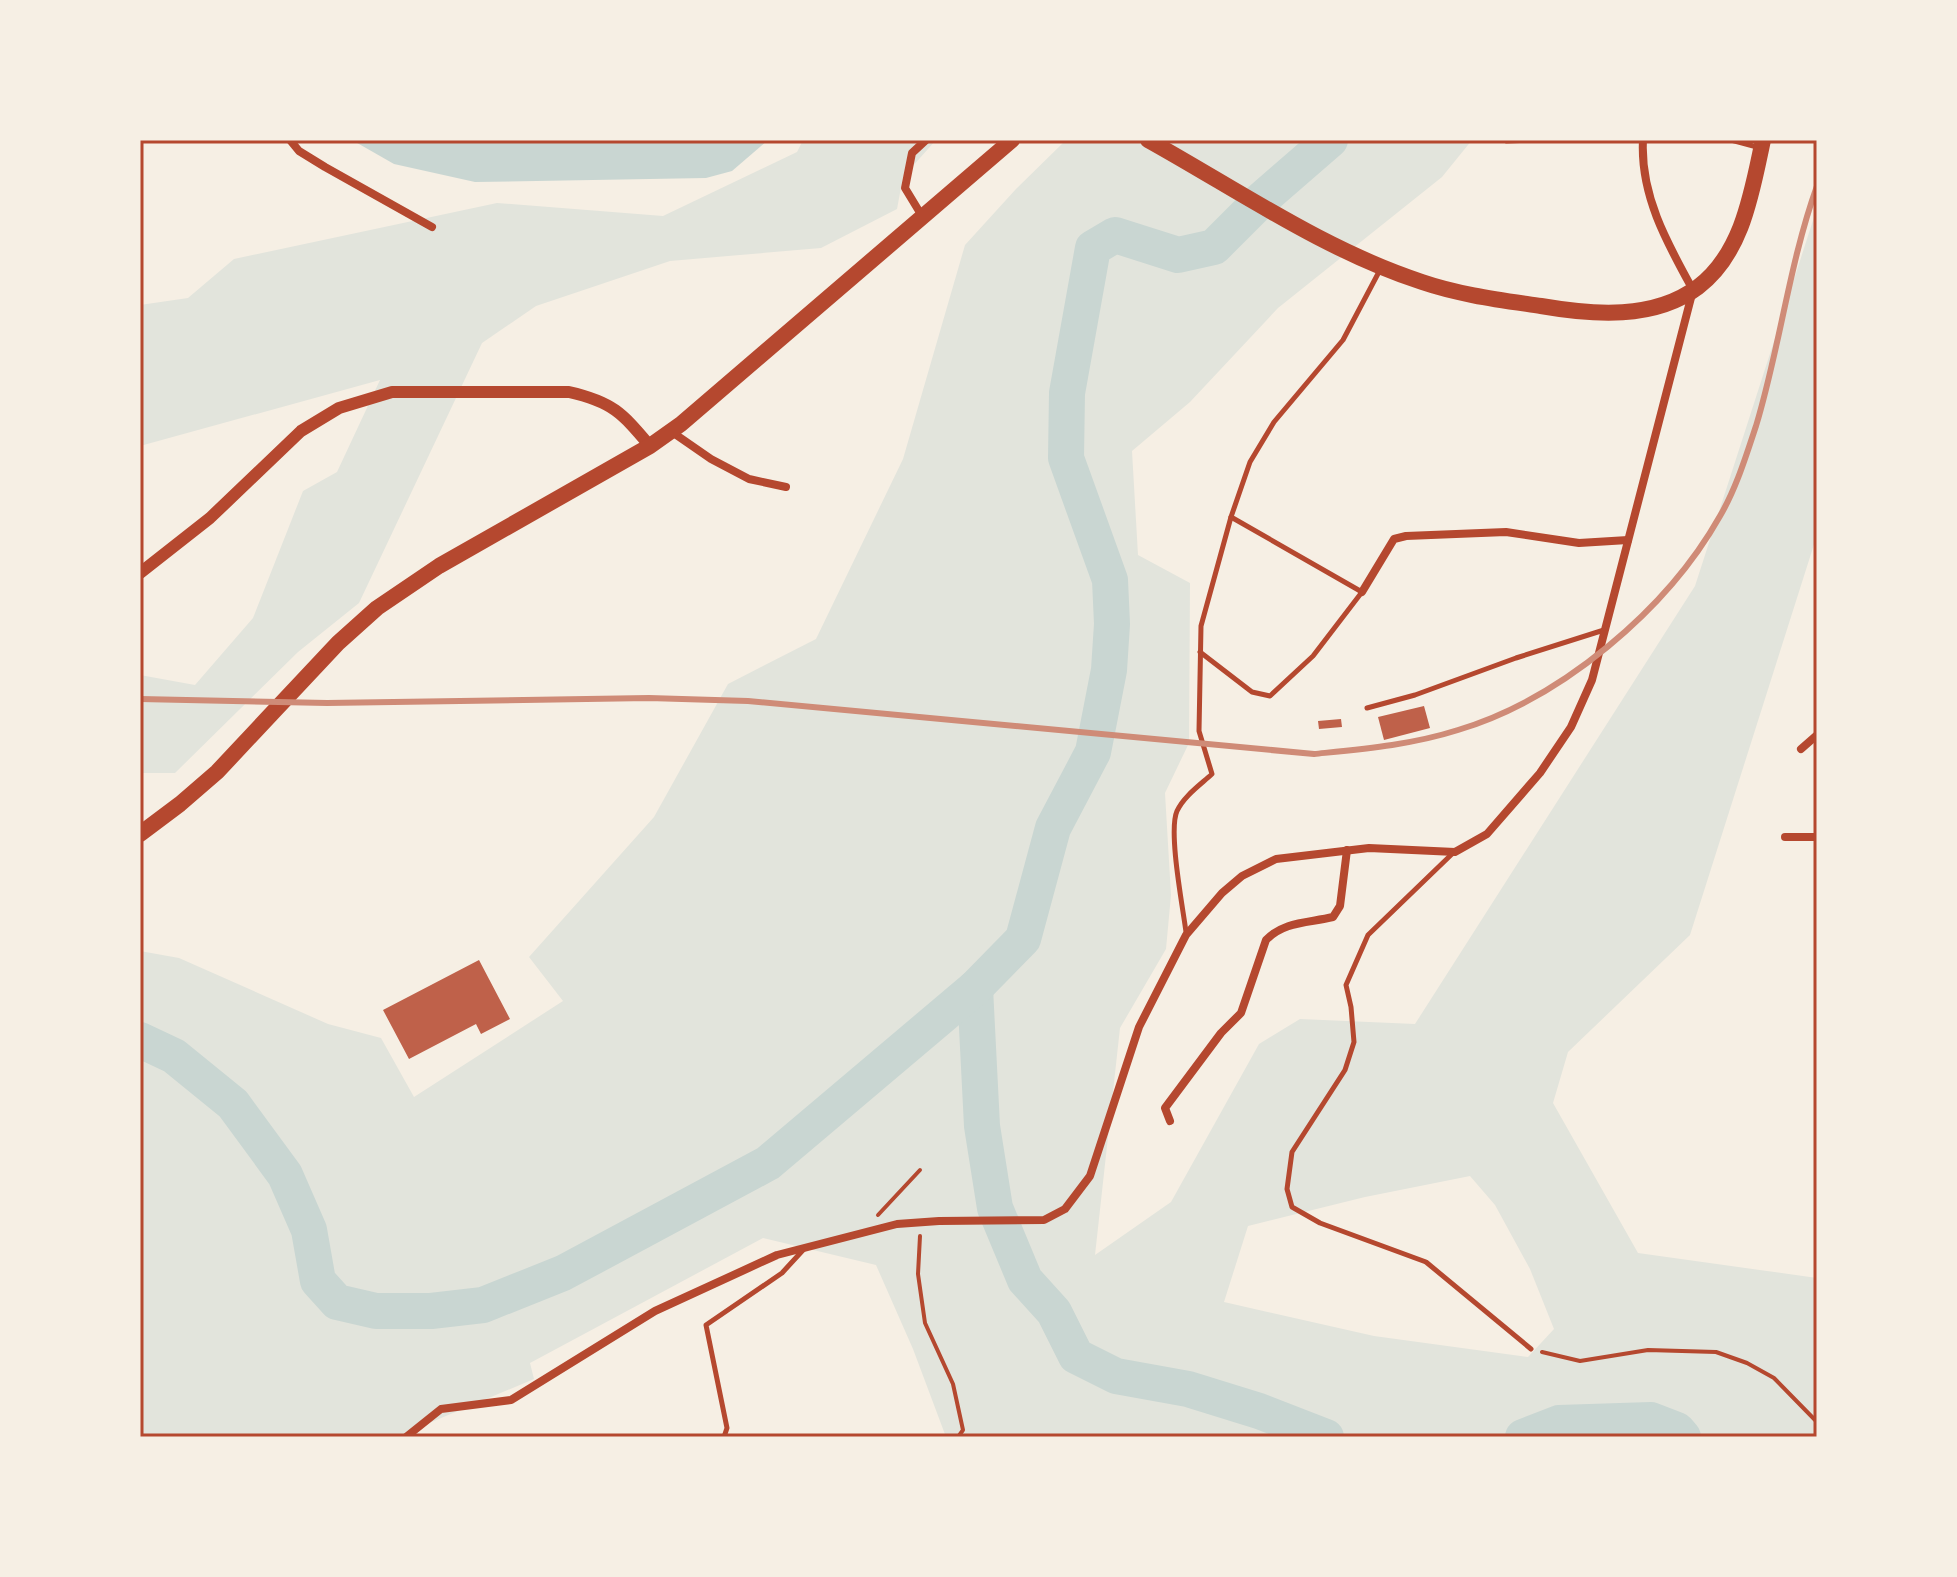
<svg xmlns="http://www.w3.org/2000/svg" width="1957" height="1577" viewBox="0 0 1957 1577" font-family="'DejaVu Sans',sans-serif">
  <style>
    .green { fill: #e2e4dc; fill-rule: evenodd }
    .water { fill: #c9d6d2 }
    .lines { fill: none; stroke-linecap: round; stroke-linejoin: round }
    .river { stroke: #c9d6d2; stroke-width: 36 }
    .building { fill: #bf614a }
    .path { stroke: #b5482f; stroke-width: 4 }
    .service { stroke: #b5482f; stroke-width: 5 }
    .minor { stroke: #b5482f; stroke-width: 8 }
    .tertiary { stroke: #b5482f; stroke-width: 12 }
    .trunk { stroke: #b5482f; stroke-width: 16 }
    .rail { stroke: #cf8b77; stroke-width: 6 }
    .neatline { fill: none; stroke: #b5482f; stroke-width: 3 }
  </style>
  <rect width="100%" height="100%" fill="#f6efe4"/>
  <!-- green -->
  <g class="green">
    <polygon points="803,140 936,140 903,177 897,209 821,248 670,261 536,306 482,343 359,603 298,652 175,773 140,773 140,675 195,685 253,618 303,491 337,472 380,380 140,446 140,305 188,298 234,259 497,203 663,216 797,152"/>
    <path d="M1066 140H1472L1442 177 1278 308 1190 402 1132 451 1138 555 1190 583 1189 743 1165 793 1171 895 1166 949 1120 1028 1095 1255 1171 1202 1259 1044 1300 1019 1415 1024 1695 586 1817 208V535L1690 935 1568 1052 1553 1103 1638 1253 1817 1278V1437H946L913 1349 876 1265 763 1238 530 1363 534 1379 396 1437H140V951L179 958 328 1024 381 1038 414 1097 563 1001 529 957 654 817 728 684 816 639 903 459 965 245 1016 189ZM1470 1176 1495 1205 1530 1269 1554 1329 1528 1357 1374 1336 1224 1302 1248 1226 1365 1197Z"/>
  </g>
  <!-- water -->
  <polygon class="water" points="352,140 768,140 732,171 706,178 475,182 394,164"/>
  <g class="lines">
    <!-- river -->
    <g class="river">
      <polyline points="975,988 982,1126 995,1208 1025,1280 1054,1312 1076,1356 1116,1376 1188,1389 1259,1411 1326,1437"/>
      <polyline points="140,1040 174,1056 233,1104 285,1175 309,1230 318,1281 337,1302 376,1311 431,1311 483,1305 563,1273 768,1163 975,988 1023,939 1053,828 1093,752 1109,670 1112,624 1110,580 1066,458 1067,393 1093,248 1115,235 1178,255 1214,247 1262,199 1330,140"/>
      <polyline points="1523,1437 1559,1423 1651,1420 1677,1430 1683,1437"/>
    </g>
  </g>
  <!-- building -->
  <g class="building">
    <polygon points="1424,706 1430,728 1384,740 1378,717"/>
    <polygon points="1341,719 1342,727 1319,729 1318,721"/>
    <polygon points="479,960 510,1019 481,1034 476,1024 409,1059 383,1010"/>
  </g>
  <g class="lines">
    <!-- path -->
    <g class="path">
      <polyline points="878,1215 920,1170"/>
      <polyline points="920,1236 918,1274 925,1323 953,1384 963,1430 958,1437"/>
      <polyline points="1542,1352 1580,1361 1648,1350 1716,1352 1747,1363 1774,1378 1817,1422"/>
    </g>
    <!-- service -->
    <g class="service">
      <polyline points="1731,140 1757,147"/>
      <polyline points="1506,141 1535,140"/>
      <polyline points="1200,652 1252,692 1270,696 1313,656 1362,592 1231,517"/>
      <polyline points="1367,708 1415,695 1516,658 1604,630"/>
      <polyline points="1453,853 1368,935 1346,985 1351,1007 1354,1042 1345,1070 1292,1152 1287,1189 1292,1207 1320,1223 1426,1262 1531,1349"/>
      <path d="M1186 932C1183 908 1168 831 1177 811 1184 796 1200 785 1212 774L1199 731 1201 626 1231 517 1250 462 1274 422 1343 340 1381 268"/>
      <polyline points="724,1437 727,1428 706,1325 782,1273 804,1249"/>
    </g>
    <!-- minor -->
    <g class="minor">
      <polyline points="290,140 299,151 325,167 432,227"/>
      <polyline points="922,216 905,188 912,153 926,140"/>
      <polyline points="672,432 711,459 749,479 786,487"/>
      <polyline points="1362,592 1394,539 1406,536 1506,532 1579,543 1628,540"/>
      <polyline points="1801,749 1817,735"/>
      <polyline points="1785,837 1817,837"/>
      <path d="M1170 1121 1165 1108 1221 1033 1241 1013 1266 940C1284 921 1309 923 1333 917L1340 906 1347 850"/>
      <path d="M406 1437 441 1409 511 1400 655 1311 777 1255 897 1224 939 1221 1044 1220 1065 1209 1090 1176 1139 1027 1186 935 1222 893 1242 876 1276 859 1369 848 1455 852 1487 834 1540 773 1571 727 1592 680 1693 290C1667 243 1640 195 1643 140"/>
    </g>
    <!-- tertiary -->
    <path class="tertiary" d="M140 573 210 518 301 431 339 408 392 392H569C613 402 622 413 650 446"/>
    <!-- trunk -->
    <g class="trunk">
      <path d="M1148 140C1238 190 1324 250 1422 282 1460 295 1501 300 1541 306 1593 315 1654 320 1698 287 1743 253 1752 191 1763 140"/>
      <polyline points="140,834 180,804 217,772 338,643 377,608 439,566 650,446 681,424 1012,140"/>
    </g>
    <!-- rail -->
    <path class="rail" d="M140 699 327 703 649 698 748 701 1314 754C1363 749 1411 745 1458 730 1561 699 1667 610 1720 516 1736 489 1746 456 1756 426 1780 347 1789 264 1817 186"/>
  </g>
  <!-- border -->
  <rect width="1957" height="1577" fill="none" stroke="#f6efe4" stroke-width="284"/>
  <rect x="142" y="142" width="1673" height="1293" class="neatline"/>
</svg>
